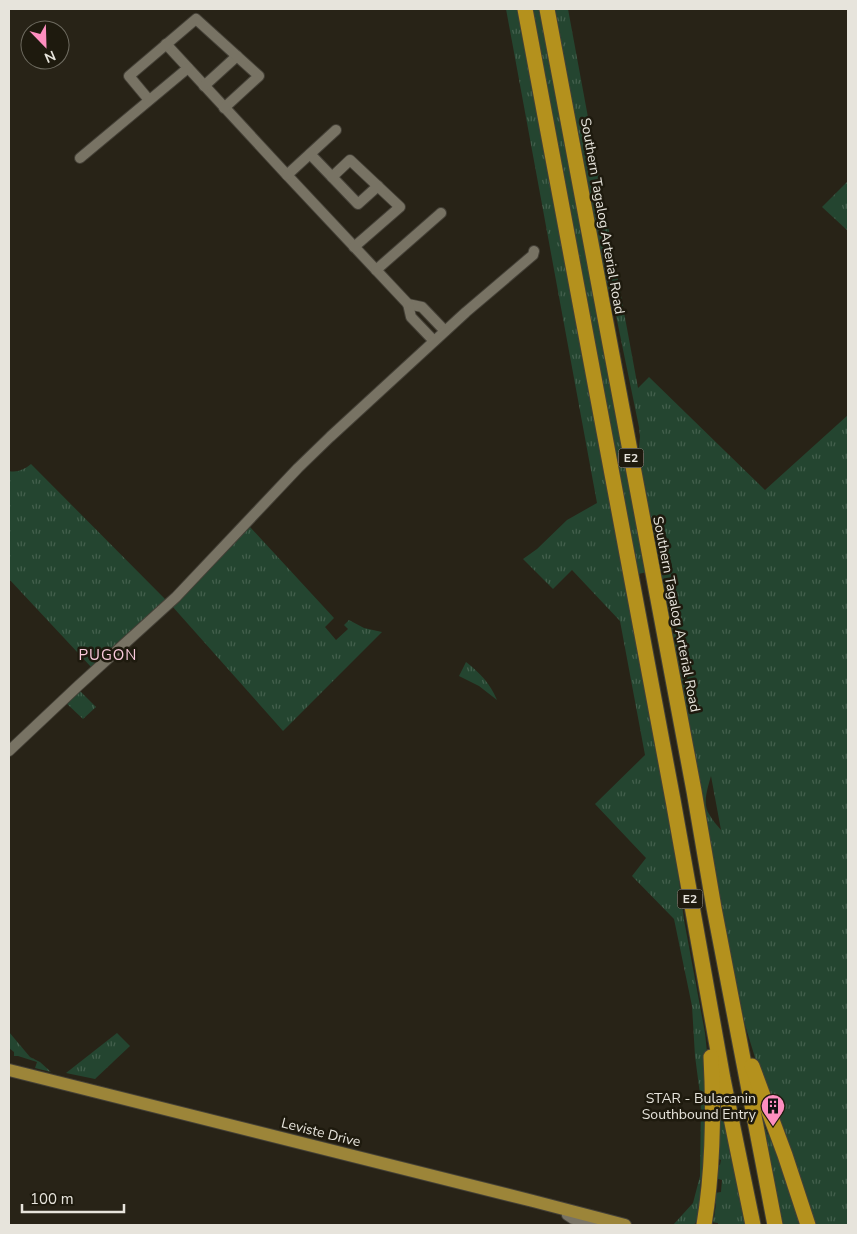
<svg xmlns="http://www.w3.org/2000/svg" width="857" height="1234" viewBox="0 0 857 1234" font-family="'Nunito Sans',sans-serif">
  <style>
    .grass { fill: url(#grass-tufts); fill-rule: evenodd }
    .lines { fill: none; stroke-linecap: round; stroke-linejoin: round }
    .minor-casing { stroke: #444037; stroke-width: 12 }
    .major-casing { stroke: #444037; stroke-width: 14 }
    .highway-casing { stroke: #444037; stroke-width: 17 }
    .minor { stroke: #787364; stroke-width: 10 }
    .major { stroke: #9c8539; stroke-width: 12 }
    .highway { stroke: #b4911d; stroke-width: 15 }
    .labels { text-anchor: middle; stroke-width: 5; stroke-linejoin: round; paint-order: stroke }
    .shield { fill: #1e1a0e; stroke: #aba79e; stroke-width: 1 }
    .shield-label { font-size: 12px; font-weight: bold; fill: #e7e4dc }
    .street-label { font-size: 14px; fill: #e7e4dc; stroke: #1e1a0e }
    .poi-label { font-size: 14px; fill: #e7e4dc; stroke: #1e1a0e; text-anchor: end }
    .neighbourhood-label { font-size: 15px; letter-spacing: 1px; fill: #fac9dc; stroke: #1e1a0e }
  </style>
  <defs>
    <pattern id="grass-tufts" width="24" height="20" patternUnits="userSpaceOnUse" patternTransform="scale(1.25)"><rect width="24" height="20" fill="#244530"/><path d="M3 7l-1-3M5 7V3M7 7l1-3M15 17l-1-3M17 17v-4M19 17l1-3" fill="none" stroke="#44604d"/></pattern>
  </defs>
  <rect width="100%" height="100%" fill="#282317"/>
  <!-- grass -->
  <g class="grass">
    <polygon points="506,9 520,9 671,818 684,920 705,1033 709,1071 703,1176 701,1178 700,1191 703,1191 698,1219 694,1225 673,1225 693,1203 700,1176 701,1102 695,1056 692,1006 674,919 632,876 646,858 595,804 645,755 620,621 572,570 553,589 523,559 537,549 567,520 597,503"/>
    <polygon points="529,9 542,9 647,572 634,575"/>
    <path d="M552 9H568L638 388 649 377 765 490 848 415V1223L846 1225H813L761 1077 745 1025 708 844 638 458 640 437 639 427 613 301 600 268ZM711 776 721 830C717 825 712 820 709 814 702 803 708 787 711 776Z"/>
    <polygon points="848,181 848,231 822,207"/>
    <path d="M31 464 168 602 92 668 9 579V471C17 473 25 469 31 464Z"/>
    <polygon points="250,527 334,618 325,627 336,640 348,629 344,625 349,620 364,628 382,632 283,731 172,606"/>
    <path d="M466 662C480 673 490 683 497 700L479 686 459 676Z"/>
    <polygon points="79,690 96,707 83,719 65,702"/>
    <polygon points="9,1032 30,1057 40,1062 51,1072 35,1068 37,1062 18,1056 14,1056 14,1052 9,1048"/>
    <polygon points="117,1033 130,1046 95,1079 66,1073"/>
    <polygon points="747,1059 769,1123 764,1125 768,1135 772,1133 805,1225 781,1225"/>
    <polygon points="720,1100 748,1225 718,1225 718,1223 710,1222 710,1215 714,1218 716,1204 713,1200 715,1193 721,1192 722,1180 715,1178 716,1164 720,1165 721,1160 717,1158 717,1101"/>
  </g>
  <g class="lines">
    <!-- minor casing -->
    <g class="minor-casing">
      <g id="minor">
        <polyline points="166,44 287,175 408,304 422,307 445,331"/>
        <polyline points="204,86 237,56"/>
        <polyline points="149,100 129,76 196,19 259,76 224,108"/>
        <polyline points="310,154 358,204 378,186"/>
        <polyline points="80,158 188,68"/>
        <polyline points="287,175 336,130"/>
        <polyline points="332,177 350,160 400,207 354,247"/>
        <polyline points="376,270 441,213"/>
        <polyline points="408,304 411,317 434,341"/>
        <polyline points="9,751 78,686 176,597 298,468 330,437 466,312 533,255 534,251"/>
        <polyline points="568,1210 567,1215 573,1219 598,1225"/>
      </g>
    </g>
    <!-- major casing -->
    <g class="major-casing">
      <polyline id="major" points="9,1070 533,1201 625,1225"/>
    </g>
    <!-- highway casing -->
    <g class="highway-casing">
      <g id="highway">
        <polyline points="525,9 673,800 723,1079 753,1225"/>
        <polyline points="547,9 694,791 714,908 775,1225"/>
        <polyline points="752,1066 785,1155 808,1225"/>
        <path d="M704 1225C713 1170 714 1113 711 1057"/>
      </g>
    </g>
    <!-- minor -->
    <use href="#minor" class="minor"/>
    <!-- major -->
    <use href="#major" class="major"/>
    <!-- highway -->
    <use href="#highway" class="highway"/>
  </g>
  <!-- icons -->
  <defs>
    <g id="building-pin" transform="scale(1.25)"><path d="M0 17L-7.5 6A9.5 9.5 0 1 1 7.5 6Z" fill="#fd8ebf" stroke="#1e1a0e"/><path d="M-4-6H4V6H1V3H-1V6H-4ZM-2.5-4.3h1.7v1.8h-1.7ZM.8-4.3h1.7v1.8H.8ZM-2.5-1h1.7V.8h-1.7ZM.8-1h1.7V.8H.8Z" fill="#111"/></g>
  </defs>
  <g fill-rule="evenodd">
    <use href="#building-pin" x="773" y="1106"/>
  </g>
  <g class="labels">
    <!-- shield labels -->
    <g class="shield">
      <rect x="618.5" y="448.5" width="25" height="19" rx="4"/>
      <rect x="677.5" y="889.5" width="25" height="19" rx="4"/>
    </g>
    <g class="shield-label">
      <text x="631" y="462">E2</text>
      <text x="690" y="903">E2</text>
    </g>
    <!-- street labels -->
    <g class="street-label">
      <text transform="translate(603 216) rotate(80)" y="5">Southern Tagalog Arterial Road</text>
      <text transform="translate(677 614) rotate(79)" y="5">Southern Tagalog Arterial Road</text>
      <text transform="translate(321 1132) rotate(14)" y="5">Leviste Drive</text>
    </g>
    <!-- poi labels -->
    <g class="poi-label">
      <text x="756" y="1103">STAR - Bulacanin<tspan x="756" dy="16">Southbound Entry</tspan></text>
    </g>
    <!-- neighbourhood labels -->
    <g class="neighbourhood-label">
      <text x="108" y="660">PUGON</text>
    </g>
  </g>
  <!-- border -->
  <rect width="857" height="1234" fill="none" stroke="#e7e4dc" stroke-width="20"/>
  <!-- north arrow -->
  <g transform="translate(45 45) rotate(157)"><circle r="24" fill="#1e1a0e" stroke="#6e6b60"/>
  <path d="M0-4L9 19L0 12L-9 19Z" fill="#fd8ebf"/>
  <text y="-8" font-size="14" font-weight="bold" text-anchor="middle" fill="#e7e4dc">N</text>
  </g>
  <!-- scale -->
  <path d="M22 1204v8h102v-8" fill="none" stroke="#e7e4dc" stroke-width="2.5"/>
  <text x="30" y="1204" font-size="15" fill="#e7e4dc" stroke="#1e1a0e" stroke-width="4" paint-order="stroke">100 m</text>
</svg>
